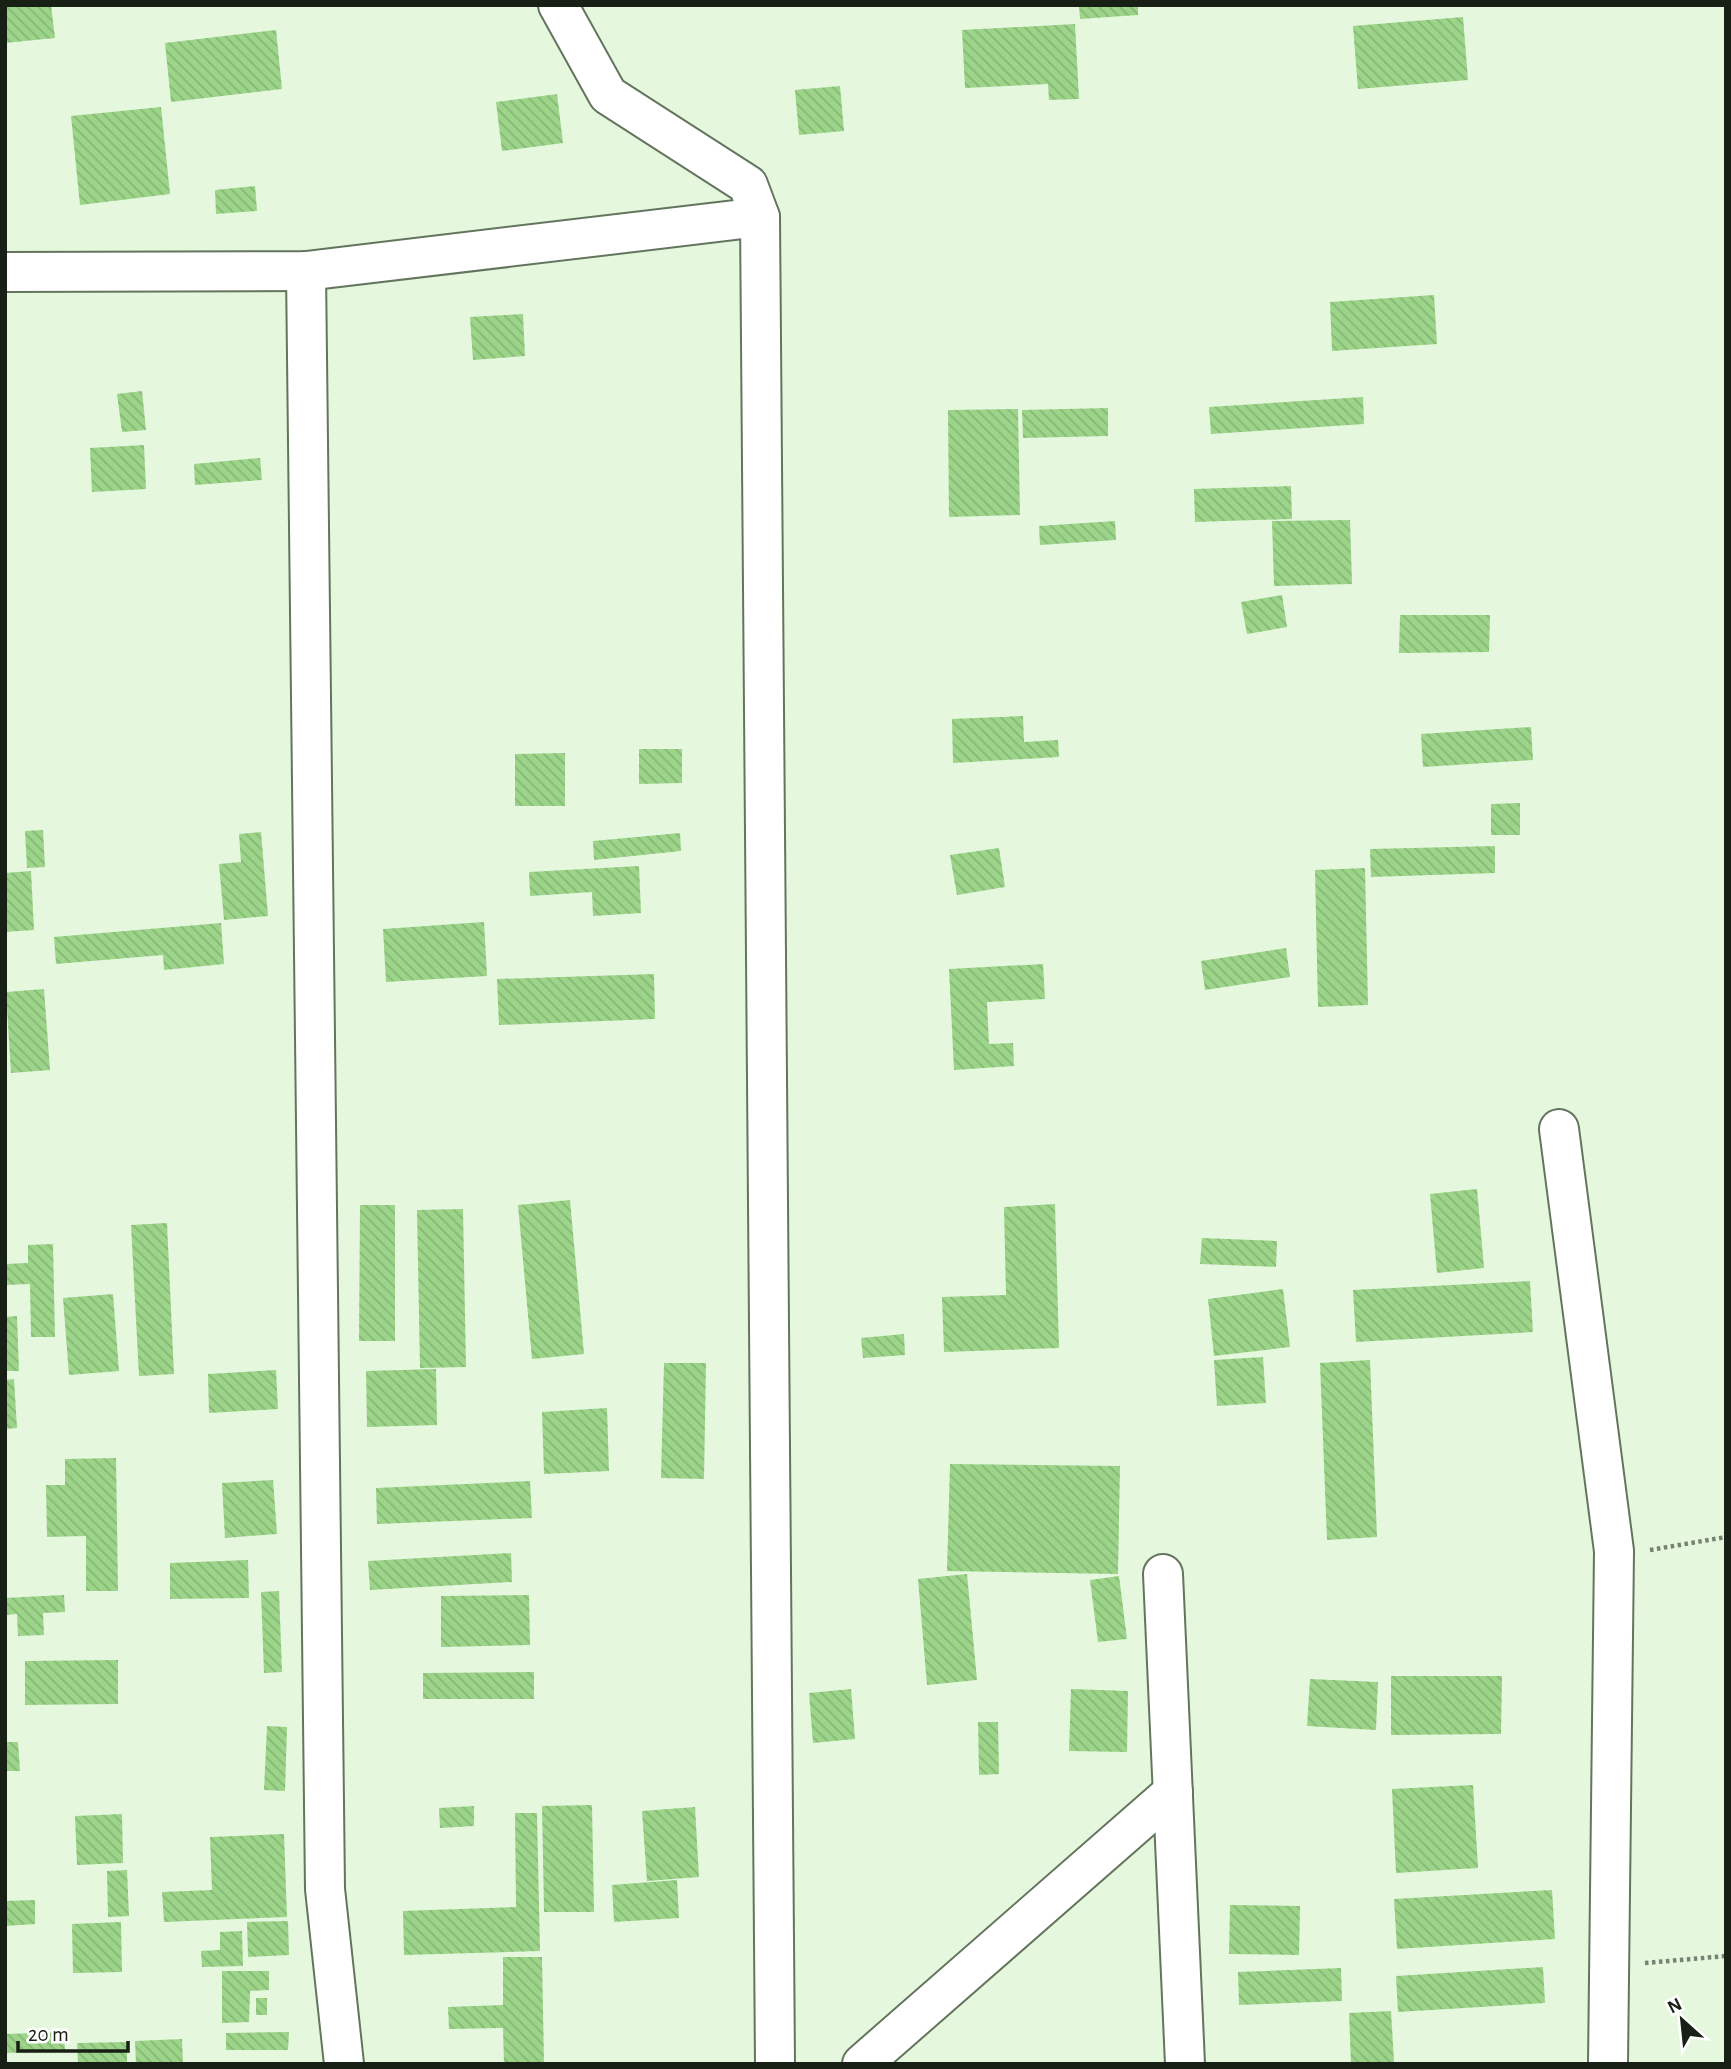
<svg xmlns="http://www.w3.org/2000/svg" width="1731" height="2069" viewBox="0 0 1731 2069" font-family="'Alegreya Sans',sans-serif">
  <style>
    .building { fill: url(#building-back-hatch) }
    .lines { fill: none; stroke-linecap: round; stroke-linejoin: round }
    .minor-casing { stroke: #64755e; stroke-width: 42 }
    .path { stroke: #768372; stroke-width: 4.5; stroke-dasharray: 3.5 3.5; stroke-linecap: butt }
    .minor { stroke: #fff; stroke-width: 38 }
  </style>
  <defs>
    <pattern id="building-back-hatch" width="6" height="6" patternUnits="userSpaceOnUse" patternTransform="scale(1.75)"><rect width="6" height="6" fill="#9cd589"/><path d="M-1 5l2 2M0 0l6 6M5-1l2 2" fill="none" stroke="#86b675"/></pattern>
  </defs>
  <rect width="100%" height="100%" fill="#e5f8de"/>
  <!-- building -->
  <g class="building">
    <polygon points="5,5 51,5 55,38 5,43"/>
    <polygon points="1079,5 1138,5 1138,15 1080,19"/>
    <polygon points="1463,17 1468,80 1358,89 1353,26"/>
    <polygon points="1075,24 1079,99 1049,100 1048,84 965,88 962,30"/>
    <polygon points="276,30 282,89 171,102 165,43"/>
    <polygon points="840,86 844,131 799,135 795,90"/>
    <polygon points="557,94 563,143 502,151 496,102"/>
    <polygon points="161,107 170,194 80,205 71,116"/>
    <polygon points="255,186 257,211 216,214 215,190"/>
    <polygon points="1434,295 1437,344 1332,351 1330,302"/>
    <polygon points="523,314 525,356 473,360 470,317"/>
    <polygon points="142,391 146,430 122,432 117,394"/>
    <polygon points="1363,397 1364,424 1211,434 1209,407"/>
    <polygon points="1108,408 1108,436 1023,438 1022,410"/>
    <polygon points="1018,409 1020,515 949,517 948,410"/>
    <polygon points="144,445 146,489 92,492 90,448"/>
    <polygon points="260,458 262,480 195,485 194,464"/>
    <polygon points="1291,486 1292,519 1195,522 1194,489"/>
    <polygon points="1350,520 1352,584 1274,586 1272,521"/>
    <polygon points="1115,521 1116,540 1040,545 1039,526"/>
    <polygon points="1282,595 1287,627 1247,634 1241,602"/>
    <polygon points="1400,615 1490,615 1489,652 1399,653"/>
    <polygon points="1023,716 1024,742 1058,740 1059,757 953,763 952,719"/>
    <polygon points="1531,727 1533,760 1423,767 1421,734"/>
    <polygon points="639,749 682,749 682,783 639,784"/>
    <polygon points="565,753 565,806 515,806 515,754"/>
    <polygon points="1520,803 1520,835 1491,835 1491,804"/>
    <polygon points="43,830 45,867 27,868 25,831"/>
    <polygon points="261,832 268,916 224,920 219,864 241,862 239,834"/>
    <polygon points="680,833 681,851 594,860 593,841"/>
    <polygon points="1495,846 1495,873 1371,877 1370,849"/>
    <polygon points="999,848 1005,887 957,895 950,855"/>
    <polygon points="639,866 641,913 593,916 592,892 530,896 529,872"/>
    <polygon points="1365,868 1368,1005 1318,1007 1315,870"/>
    <polygon points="31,871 34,930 5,932 5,873"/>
    <polygon points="484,922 487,976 386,982 383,929"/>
    <polygon points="221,923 224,964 164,970 163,955 56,964 54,937"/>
    <polygon points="1286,948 1290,977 1205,990 1201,961"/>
    <polygon points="1043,964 1045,999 987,1002 989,1044 1013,1043 1014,1066 954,1070 949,969"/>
    <polygon points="654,974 655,1019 499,1025 497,979"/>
    <polygon points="44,989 50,1070 11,1073 6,992"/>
    <polygon points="1477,1189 1484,1268 1437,1273 1430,1194"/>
    <polygon points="570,1200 584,1354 532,1359 518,1205"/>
    <polygon points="1055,1204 1059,1348 944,1352 942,1297 1006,1295 1004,1207"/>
    <polygon points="360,1205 395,1205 395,1341 359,1341"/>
    <polygon points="463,1209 466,1367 420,1368 417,1210"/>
    <polygon points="167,1223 174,1374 139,1376 131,1225"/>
    <polygon points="1202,1238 1277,1241 1276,1267 1200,1264"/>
    <polygon points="53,1244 55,1337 31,1337 30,1284 5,1285 5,1264 28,1263 28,1245"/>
    <polygon points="1530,1281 1533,1332 1356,1342 1353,1290"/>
    <polygon points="1283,1289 1290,1347 1214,1356 1208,1299"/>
    <polygon points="113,1294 119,1371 69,1375 63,1298"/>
    <polygon points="17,1316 19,1371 5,1371 5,1317"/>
    <polygon points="904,1334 905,1355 863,1358 861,1338"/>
    <polygon points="1263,1357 1266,1403 1217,1406 1214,1360"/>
    <polygon points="1370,1360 1377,1537 1327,1540 1320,1363"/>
    <polygon points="664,1363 706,1363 704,1479 661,1478"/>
    <polygon points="436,1369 437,1425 367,1427 366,1371"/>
    <polygon points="276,1370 278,1409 209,1413 208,1374"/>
    <polygon points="14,1379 17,1428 5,1429 5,1380"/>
    <polygon points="607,1408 609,1471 544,1474 542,1412"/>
    <polygon points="116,1458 118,1591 86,1591 86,1536 47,1537 46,1485 65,1485 65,1459"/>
    <polygon points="950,1464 1120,1466 1118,1574 947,1571"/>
    <polygon points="273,1480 277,1534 225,1538 222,1483"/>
    <polygon points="530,1481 532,1518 377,1524 376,1488"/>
    <polygon points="511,1553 512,1582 370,1590 368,1561"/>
    <polygon points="248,1560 249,1598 170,1599 170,1563"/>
    <polygon points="967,1574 977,1680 927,1685 918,1579"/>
    <polygon points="1119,1576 1127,1639 1098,1642 1090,1580"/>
    <polygon points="279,1591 282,1672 264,1673 261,1592"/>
    <polygon points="64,1595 65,1612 43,1613 44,1635 18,1636 17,1614 5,1615 5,1598"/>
    <polygon points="529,1595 530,1645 441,1647 441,1596"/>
    <polygon points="118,1660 118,1704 25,1705 25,1661"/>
    <polygon points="534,1672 534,1699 423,1699 423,1673"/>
    <polygon points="1391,1676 1502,1676 1501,1734 1391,1735"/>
    <polygon points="1310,1679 1378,1682 1376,1730 1307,1726"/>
    <polygon points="851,1689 855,1739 813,1743 809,1693"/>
    <polygon points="1071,1689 1128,1691 1127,1752 1069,1751"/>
    <polygon points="978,1722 998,1722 999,1774 979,1775"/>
    <polygon points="267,1726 287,1727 285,1791 264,1790"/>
    <polygon points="5,1742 18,1742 20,1771 5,1771"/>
    <polygon points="1473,1785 1478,1868 1396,1873 1392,1789"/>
    <polygon points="592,1805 594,1912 544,1912 542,1806"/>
    <polygon points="474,1806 474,1826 440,1828 439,1808"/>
    <polygon points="695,1807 699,1877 647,1881 642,1811"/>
    <polygon points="515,1813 537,1813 540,1951 404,1955 403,1911 516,1907"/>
    <polygon points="122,1814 123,1863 77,1865 75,1816"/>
    <polygon points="284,1834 287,1917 164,1922 162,1892 212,1890 210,1837"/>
    <polygon points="127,1870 129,1916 108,1917 107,1871"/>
    <polygon points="677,1880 679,1918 614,1922 612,1885"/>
    <polygon points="1552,1890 1555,1939 1397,1949 1394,1899"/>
    <polygon points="35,1900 35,1924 5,1926 5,1901"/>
    <polygon points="1230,1905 1300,1906 1299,1955 1229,1954"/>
    <polygon points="288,1921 289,1955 248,1957 247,1922"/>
    <polygon points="121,1922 122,1972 73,1973 72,1924"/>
    <polygon points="242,1931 243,1966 202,1967 201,1951 220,1950 220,1932"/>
    <polygon points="503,1957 542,1957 544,2064 504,2064 503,2028 449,2029 448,2007 503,2005"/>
    <polygon points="1543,1967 1545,2003 1398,2012 1396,1976"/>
    <polygon points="1341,1968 1342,2001 1239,2005 1238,1972"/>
    <polygon points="222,1971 269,1971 269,1990 250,1991 249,2022 222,2023"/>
    <rect x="256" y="1998" width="11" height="17"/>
    <polygon points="1391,2011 1394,2062 1351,2064 1349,2013"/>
    <polygon points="64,2032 65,2051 5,2053 5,2034"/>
    <polygon points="289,2032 288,2050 226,2050 226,2033"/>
    <polygon points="182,2039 183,2064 136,2064 135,2041"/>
    <polygon points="127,2042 127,2064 78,2064 77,2043"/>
  </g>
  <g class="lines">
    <!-- minor casing -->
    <g class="minor-casing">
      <g id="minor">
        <polyline points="558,5 608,95 748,185 760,217 775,2064"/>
        <polyline points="306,271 325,1889 344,2064"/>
        <polyline points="5,272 306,271 760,217"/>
        <polyline points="1559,1129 1614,1551 1608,2064"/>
        <polyline points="1163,1574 1185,2064"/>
        <polyline points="862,2064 1173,1792"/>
      </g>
    </g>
    <!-- path -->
    <g class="path">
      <polyline points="1650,1550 1726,1537"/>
      <polyline points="1645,1963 1726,1956"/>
    </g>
    <!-- minor -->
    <use href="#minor" class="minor"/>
  </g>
  <!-- border -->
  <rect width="1731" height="2069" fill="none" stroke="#181f15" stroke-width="14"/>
  <!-- north arrow -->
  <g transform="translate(1682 2020) rotate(333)" stroke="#ffffff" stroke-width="5" paint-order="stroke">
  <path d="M0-5L12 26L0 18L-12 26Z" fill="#181f15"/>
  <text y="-10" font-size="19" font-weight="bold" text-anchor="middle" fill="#181f15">N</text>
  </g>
  <!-- scale -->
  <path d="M18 2041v10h110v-10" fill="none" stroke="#181f15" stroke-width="3.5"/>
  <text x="28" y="2041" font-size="21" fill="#181f15" stroke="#ffffff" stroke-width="5" paint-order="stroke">20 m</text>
</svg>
